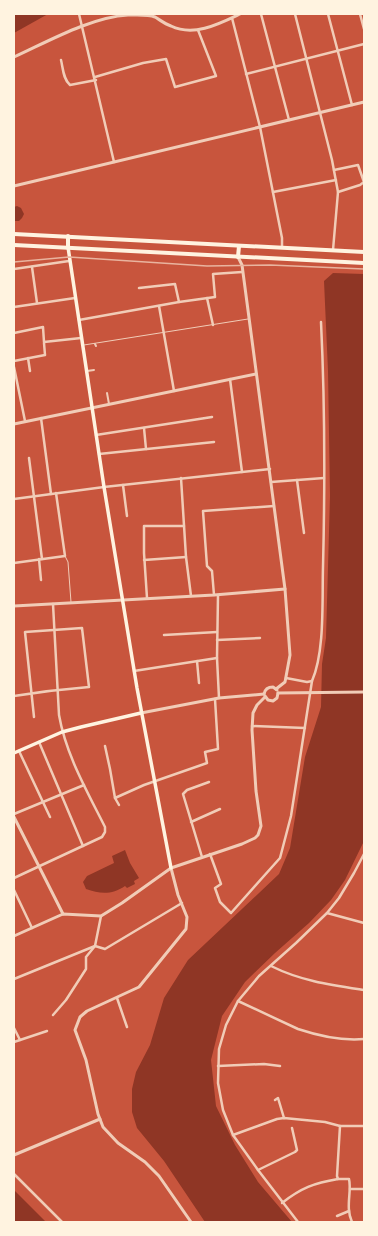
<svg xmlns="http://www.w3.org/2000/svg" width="378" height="1236" viewBox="0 0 378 1236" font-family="'Fira Sans',sans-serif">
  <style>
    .water { fill: #8f3625 }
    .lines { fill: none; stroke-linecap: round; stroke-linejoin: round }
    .service { stroke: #f1ccb7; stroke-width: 1 }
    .pedestrian { stroke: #f1ccb7; stroke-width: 2 }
    .minor { stroke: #f1ccb7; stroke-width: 2.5 }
    .tertiary { stroke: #f1ccb7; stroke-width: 3 }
    .secondary { stroke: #fff3e0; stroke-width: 3.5 }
    .primary { stroke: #fff3e0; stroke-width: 4 }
    .rail { stroke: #e9b49f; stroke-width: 1.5 }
  </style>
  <rect width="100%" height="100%" fill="#c8553d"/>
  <!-- water -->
  <g class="water">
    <polygon points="14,14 48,14 14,33"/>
    <polygon points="17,206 21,208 24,214 22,218 19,221 14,221 14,207"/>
    <polygon points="333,273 364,274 364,841 345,880 331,900 309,923 275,953 245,982 222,1016 211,1060 216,1106 235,1145 258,1182 292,1222 205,1222 164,1161 137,1128 132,1112 132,1089 136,1072 150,1045 164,998 188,960 279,874 290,848 305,757 321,707 322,664 326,638 330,496 328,371 324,281"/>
    <path d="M125 850 130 863 139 878 134 881 135 884 127 888 125 886C112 895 100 894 86 889L83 882 87 876 114 863 112 856Z"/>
    <polygon points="14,1190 46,1222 14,1222"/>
  </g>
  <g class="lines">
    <!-- service -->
    <g class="service">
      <polyline points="84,345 248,319"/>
      <polyline points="65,556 68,562 71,602"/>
    </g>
    <!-- pedestrian -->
    <g class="pedestrian">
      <polyline points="95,344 96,346"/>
      <polyline points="87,371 94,370"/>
      <polyline points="107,393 109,404"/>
    </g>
    <!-- minor -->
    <g class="minor">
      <polyline points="79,14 114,162"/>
      <polyline points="261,14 289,120"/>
      <polyline points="295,14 332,160 338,192 333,250"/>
      <polyline points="328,14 352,105"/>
      <polyline points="360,14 364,29"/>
      <polyline points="232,18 260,127 282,238 282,247"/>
      <path d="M61 60C63 68 63 79 70 85L96 80"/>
      <polyline points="246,74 364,44"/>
      <polyline points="95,77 143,63 166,59 175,87 216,76 198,30"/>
      <polyline points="334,170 358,165 364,182 360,185 338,192"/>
      <polyline points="273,192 336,180"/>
      <polyline points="32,267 37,303"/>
      <polyline points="14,269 69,261"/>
      <polyline points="139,288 175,284 179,302"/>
      <polyline points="207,298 213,325"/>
      <polyline points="159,306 174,391"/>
      <polyline points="14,307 75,298"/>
      <polyline points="79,320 179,302 215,297 213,274 242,272"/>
      <polyline points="14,333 43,327 44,342 81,338"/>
      <polyline points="28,358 30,371"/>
      <polyline points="14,361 45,355 44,343"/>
      <polyline points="14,367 25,421"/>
      <polyline points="230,379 242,472"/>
      <polyline points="41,418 51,494"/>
      <polyline points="144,428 146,449"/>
      <polyline points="96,435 212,417"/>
      <polyline points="99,454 214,442"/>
      <polyline points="29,458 42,559"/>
      <polyline points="181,478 186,557 191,596"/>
      <polyline points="297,480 304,533"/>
      <polyline points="271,482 324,478"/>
      <polyline points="123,485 127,516"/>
      <polyline points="14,499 104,487 270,469"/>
      <polyline points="39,559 41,580"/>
      <polyline points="144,560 186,557"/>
      <polyline points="14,563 65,556 56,493"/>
      <polyline points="214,595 212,571 207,566 203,511 274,506"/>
      <polyline points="218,595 217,658 219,698"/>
      <polyline points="147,598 144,553 144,526 184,526"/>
      <polyline points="164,635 217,632"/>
      <polyline points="217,640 260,638"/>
      <polyline points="197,661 199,683"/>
      <polyline points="134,671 217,658"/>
      <polyline points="286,678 307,682 312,681"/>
      <path d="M14 696C39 692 64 689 89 687L82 628 25 632 34 717"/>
      <polyline points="252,726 305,728"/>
      <polyline points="39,742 83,846"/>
      <polyline points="105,746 110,769 115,798 119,805"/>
      <polyline points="19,751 50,817"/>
      <polyline points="115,798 144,785 207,763 205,752 218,749 215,699"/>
      <polyline points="14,814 84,785"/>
      <polyline points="191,822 220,809"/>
      <path d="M210 854 221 884 215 888 220 902 231 913 280 858 291 816 312 681C325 651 322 601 323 567 325 486 325 404 321 322"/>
      <polyline points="202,857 183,794 187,790 209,782"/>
      <path d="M14 878 102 837 105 832V827C87 791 66 755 59 715L53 604"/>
      <polyline points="14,890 32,928"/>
      <polyline points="327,913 364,923"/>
      <path d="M271 966C301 981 331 985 364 990"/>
      <polyline points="14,979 95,946 105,949 182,903"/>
      <polyline points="117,998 127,1027"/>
      <path d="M238 1001 298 1029C319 1036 342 1041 364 1039"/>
      <polyline points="53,1015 66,1000 86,969 86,957 95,946 101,916"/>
      <polyline points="14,1028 20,1040"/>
      <polyline points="14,1042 47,1031"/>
      <polyline points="218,1066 264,1064 280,1066"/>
      <polyline points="275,1100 278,1098 284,1118"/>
      <path d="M340 1126 337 1176 338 1179H349C352 1192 345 1207 352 1222"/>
      <polyline points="233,1135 277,1119 284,1118 325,1122 340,1126 364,1126"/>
      <polyline points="258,1170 295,1152 297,1150 292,1128"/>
      <polyline points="14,1174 62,1222"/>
      <polyline points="350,1189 364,1189"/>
      <path d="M282 1203C301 1188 314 1183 338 1179"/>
      <polyline points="337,1216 349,1211"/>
      <polyline points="298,1222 258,1170 233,1135 223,1110 218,1083 219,1049 226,1025 238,1001 259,976 296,943 327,913 339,898 354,873 364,854"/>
    </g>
    <!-- tertiary -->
    <g class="tertiary">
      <path d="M14 57C47 42 91 17 128 15 136 15 148 14 155 17 160 20 165 24 171 26 194 37 219 24 240 14"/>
      <polyline points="14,186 364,102"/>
      <polyline points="238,257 242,265 285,589 290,655 285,682 276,689"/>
      <polyline points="14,424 256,374"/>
      <polyline points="14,606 214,595 285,589"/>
      <polyline points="278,693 364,692"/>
      <path d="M264 694C265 689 268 687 273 687L277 690"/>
      <polyline points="265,696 268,700 273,701 277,698 278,693"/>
      <polyline points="141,713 219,698 264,694"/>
      <polyline points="14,817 63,914"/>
      <polyline points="171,868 178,895 187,917 186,929 139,987 87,1011 80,1017 75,1030 86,1060 98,1114 103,1127 118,1143 145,1162 159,1176 191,1222"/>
      <polyline points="14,936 63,914 101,916 122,903 171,868 242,844 255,838 258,835 261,826 256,791 252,730 253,713 257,705 265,697"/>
      <polyline points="14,1155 100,1119"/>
    </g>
    <!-- secondary -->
    <g class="secondary">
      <polyline points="68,247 104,487 137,688 171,868"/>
      <polyline points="14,753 62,732 81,727 141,713"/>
    </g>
    <!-- primary -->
    <g class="primary">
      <polyline points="14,234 364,252"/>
      <polyline points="68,236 68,247"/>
      <polyline points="14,245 364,263"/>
      <polyline points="238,257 239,246"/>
    </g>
    <!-- rail -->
    <polyline class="rail" points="14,262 69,257 207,266 270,265 364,269"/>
  </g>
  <!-- border -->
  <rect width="378" height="1236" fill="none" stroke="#fff3e0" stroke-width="30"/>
</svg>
